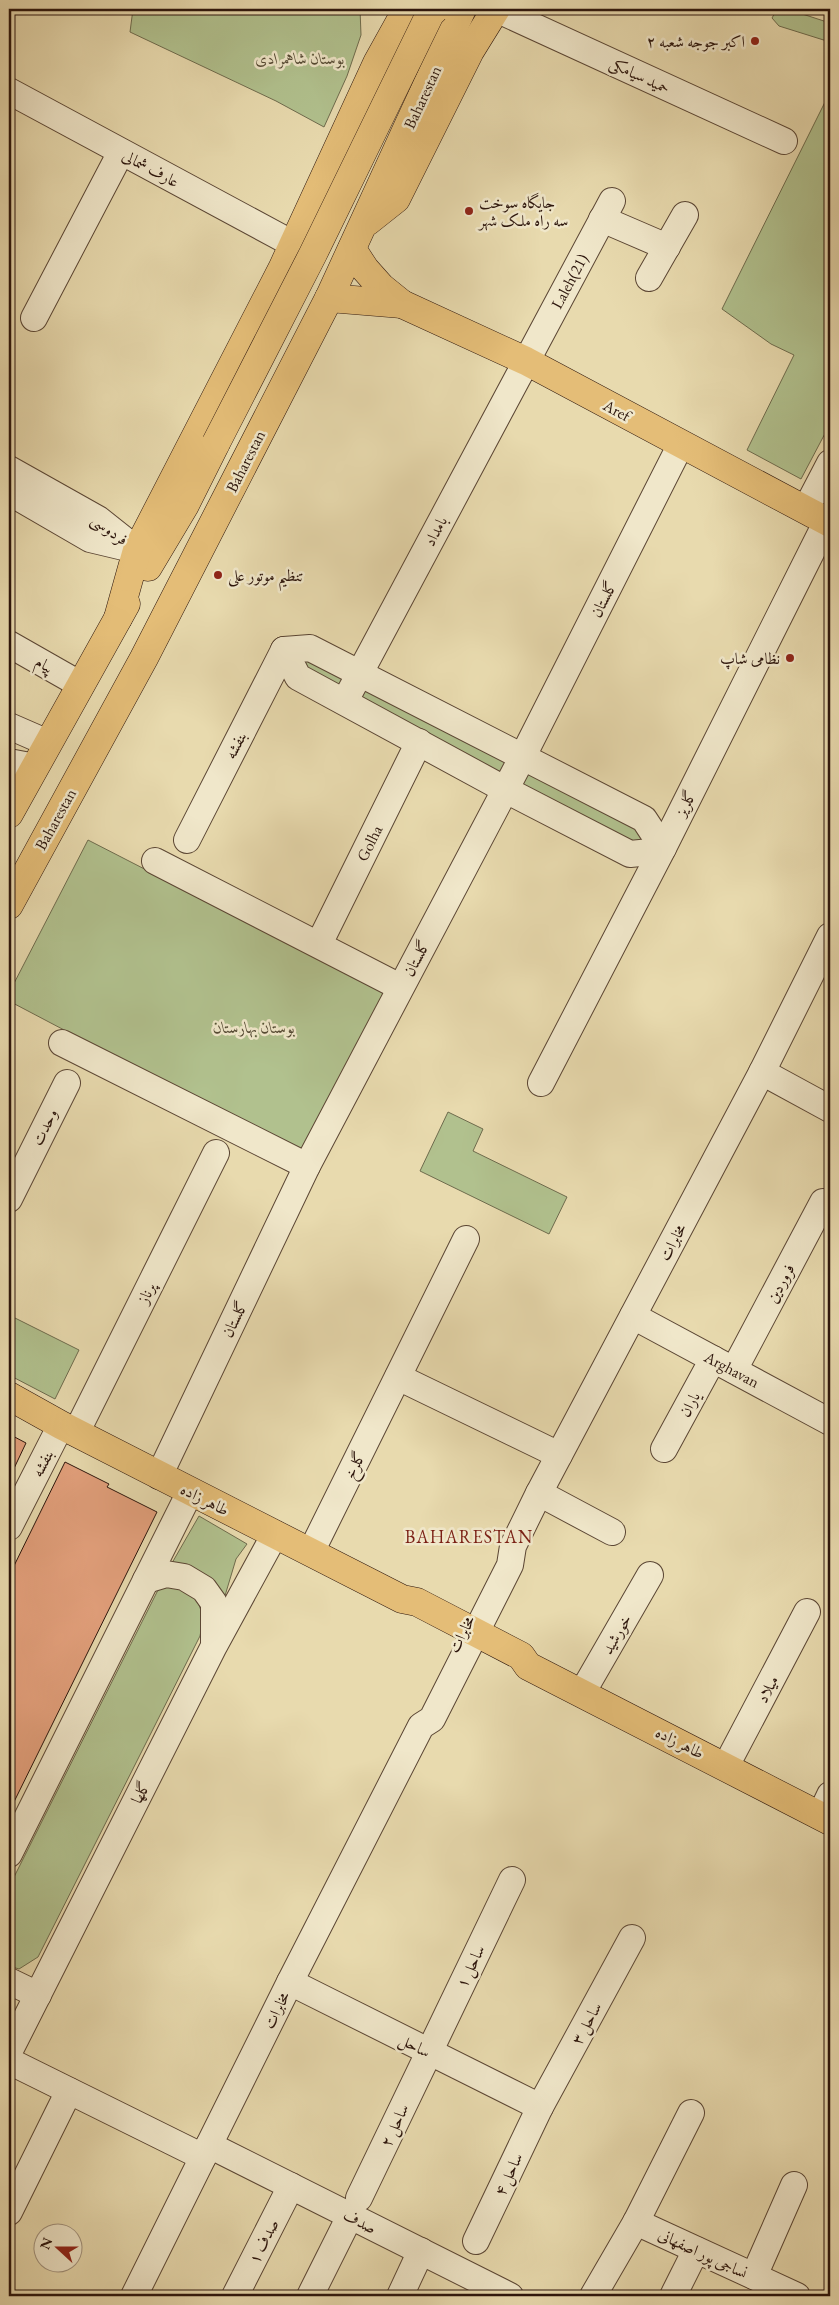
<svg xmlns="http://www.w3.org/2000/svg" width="839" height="2305" viewBox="0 0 839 2305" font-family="'EB Garamond',Amiri,serif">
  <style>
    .green { fill: #b1c18e; stroke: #6e6b4d }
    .building { fill: #e3a07c; stroke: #2c150c }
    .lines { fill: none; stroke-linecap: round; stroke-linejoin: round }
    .minor-casing { stroke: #5b4634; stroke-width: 28 }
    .major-casing { stroke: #2c150c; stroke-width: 29 }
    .minor { stroke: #f0e7ca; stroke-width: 26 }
    .major { stroke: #e4bd77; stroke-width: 28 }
    .major-bridge-casing { stroke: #2c150c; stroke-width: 29; stroke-linecap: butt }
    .major-bridge { stroke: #e4bd77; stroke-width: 28 }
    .poi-dot { fill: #8f2418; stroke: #f0e7ca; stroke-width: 2 }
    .labels { text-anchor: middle; stroke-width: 5; stroke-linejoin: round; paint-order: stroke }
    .poi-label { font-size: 16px; fill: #2c150c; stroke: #f0e7ca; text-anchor: end }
    .park-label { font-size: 16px; font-style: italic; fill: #544933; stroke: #f0e7ca }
    .street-label { font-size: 16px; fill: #2c150c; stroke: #f0e7ca }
    .neighbourhood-label { font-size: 18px; letter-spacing: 1px; fill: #7a1f14; stroke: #f0e7ca }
  </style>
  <rect width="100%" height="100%" fill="#e8daae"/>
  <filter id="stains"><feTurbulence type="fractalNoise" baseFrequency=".004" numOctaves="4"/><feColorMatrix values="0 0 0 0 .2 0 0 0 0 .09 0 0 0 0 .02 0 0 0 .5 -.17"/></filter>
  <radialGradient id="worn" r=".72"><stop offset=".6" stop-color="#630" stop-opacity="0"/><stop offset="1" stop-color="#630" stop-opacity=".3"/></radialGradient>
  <!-- green -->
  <g class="green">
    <polygon points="133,9 360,9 361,35 347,76 324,127 276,101 130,32"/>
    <polygon points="777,9 787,9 830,23 830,42 779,26 772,18"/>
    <polygon points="830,92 830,424 801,479 747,450 794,355 771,344 722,309"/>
    <polygon points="310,655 350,675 341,692 303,671 296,658"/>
    <polygon points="363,683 509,760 500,777 355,700"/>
    <polygon points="527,770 638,825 647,841 631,844 519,786"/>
    <polygon points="88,840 386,993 302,1155 9,1001 9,993"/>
    <polygon points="448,1112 483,1129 473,1151 567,1197 549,1234 420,1171"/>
    <polygon points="9,1315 79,1350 55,1399 9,1375"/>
    <polygon points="199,1516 247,1544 236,1559 224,1599 172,1563"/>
    <path d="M161 1584C194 1589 207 1602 200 1636L38 1957 19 1969 9 1966V1887Z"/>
  </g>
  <!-- building -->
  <g class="building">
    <polygon points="9,1434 26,1443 9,1479"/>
    <polygon points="65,1462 109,1484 107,1487 157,1512 9,1812 9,1576"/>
  </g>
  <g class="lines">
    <!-- minor casing -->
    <g class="minor-casing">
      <g id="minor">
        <polyline points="496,9 784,141"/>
        <polyline points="9,91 293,244"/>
        <polyline points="602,219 667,247"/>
        <polyline points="649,278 685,215"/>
        <polyline points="34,318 121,152"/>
        <polyline points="9,469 98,519 137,550"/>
        <polyline points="9,492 90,539 132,549"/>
        <polyline points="806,509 830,463"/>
        <polyline points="9,644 81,685"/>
        <polyline points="284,650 298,677 506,790 630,854 661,851"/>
        <polyline points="284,650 310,648 644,819 663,848"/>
        <polyline points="345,701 612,201"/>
        <polyline points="9,726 48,743"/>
        <polyline points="9,762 35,767"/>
        <polyline points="187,840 284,650"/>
        <polyline points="155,861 400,987"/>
        <polyline points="319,944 419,742"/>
        <polyline points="62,1043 307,1166"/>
        <polyline points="762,1072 830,1109"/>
        <polyline points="541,1083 663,848 827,521"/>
        <polyline points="9,1199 67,1083"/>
        <polyline points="633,1316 830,1422"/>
        <polyline points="734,1370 823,1202 830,1205"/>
        <polyline points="398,1377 559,1455"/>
        <polyline points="76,1433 216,1153"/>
        <polyline points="664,1449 713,1359"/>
        <polyline points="159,1476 307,1166 522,758 681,444"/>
        <polyline points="539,1493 612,1532"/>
        <polyline points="9,1527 61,1425"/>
        <polyline points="311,1552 466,1239"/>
        <polyline points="146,1580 166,1574 184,1577 204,1589 214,1603 214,1642"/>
        <polyline points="582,1693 650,1575"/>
        <polyline points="726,1766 807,1612"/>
        <polyline points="820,1816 830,1795"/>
        <polyline points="9,1854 190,1492"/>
        <polyline points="9,1981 38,1995"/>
        <polyline points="290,1982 540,2107"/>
        <polyline points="9,2052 214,1646 275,1534"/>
        <polyline points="9,2061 203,2157"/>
        <polyline points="209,2145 510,2296"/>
        <polyline points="359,2198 512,1880"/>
        <polyline points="9,2212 69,2091"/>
        <polyline points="636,2222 797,2296"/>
        <polyline points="476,2241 540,2107 632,1938"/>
        <polyline points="754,2276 794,2185"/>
        <polyline points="134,2296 290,1982 421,1726 432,1719 510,1565 513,1546 539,1493 762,1072 830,936"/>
        <polyline points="235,2296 291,2186"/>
        <polyline points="310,2296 350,2216"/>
        <polyline points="400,2296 421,2251"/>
        <polyline points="593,2296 636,2222 691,2113"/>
        <polyline points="673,2296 696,2250"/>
      </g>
    </g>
    <!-- major casing -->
    <g class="major-casing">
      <g id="major">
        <polyline points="367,222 396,199 470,51 496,9"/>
        <polyline points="352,249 365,269 381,287 402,304 526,361 830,523"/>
        <polyline points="329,298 402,304"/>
        <polyline points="148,567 185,505 216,443"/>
        <polyline points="118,618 137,550 282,269 377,63 407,9"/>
        <polyline points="9,814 126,604"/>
        <polyline points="9,905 144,658 329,298 462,9"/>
        <polyline points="9,1396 61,1425 402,1599 417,1602 521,1656 528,1666 830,1821"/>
      </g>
    </g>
    <!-- minor -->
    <use href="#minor" class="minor"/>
    <!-- major -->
    <use href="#major" class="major"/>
    <!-- major-bridge casing -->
    <g class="major-bridge-casing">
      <polyline id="major-bridge" points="216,443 313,254 430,14 435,9"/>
    </g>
    <!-- major-bridge -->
    <use href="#major-bridge" class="major-bridge"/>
  </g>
  <!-- markers -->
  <g class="poi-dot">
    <circle cx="755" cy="41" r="5"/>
    <circle cx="469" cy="211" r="5"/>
    <circle cx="218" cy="575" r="5"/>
    <circle cx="790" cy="658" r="5"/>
  </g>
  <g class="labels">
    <!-- poi labels -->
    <g class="poi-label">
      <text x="745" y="47">اکبر جوجه شعبه ۲</text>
      <text x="479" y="208" text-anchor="start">جایگاه سوخت<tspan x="479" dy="18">سه راه ملک شهر</tspan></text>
      <text x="228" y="581" text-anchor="start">تنظیم موتور علی</text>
      <text x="780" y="664">نظامی شاپ</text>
    </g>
    <!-- park labels -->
    <g class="park-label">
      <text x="300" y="64">بوستان شاهمرادی</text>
      <text x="254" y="1033">بوستان بهارستان</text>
    </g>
    <!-- street labels -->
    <g class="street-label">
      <text transform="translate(640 75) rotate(25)" y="6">حمید سیامکی</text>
      <text transform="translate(422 97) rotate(-65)" y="6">Baharestan</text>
      <text transform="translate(151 168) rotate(28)" y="6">عارف شمالی</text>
      <text transform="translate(569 281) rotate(-62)" y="6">Laleh(21)</text>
      <text transform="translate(617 410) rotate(28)" y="6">Aref</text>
      <text transform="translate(245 461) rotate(-63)" y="6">Baharestan</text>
      <text transform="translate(110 529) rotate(36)" y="6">فردوسی</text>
      <text transform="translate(435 531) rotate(-62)" y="6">بامداد</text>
      <text transform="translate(603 599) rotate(-63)" y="6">گلستان</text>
      <text transform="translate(45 664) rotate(30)" y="6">پیام</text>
      <text transform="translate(235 745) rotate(-63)" y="6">بنفشه</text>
      <text transform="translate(685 803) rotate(-63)" y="6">گلریز</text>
      <text transform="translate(55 819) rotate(-61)" y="6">Baharestan</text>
      <text transform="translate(369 843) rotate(-64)" y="6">Golha</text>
      <text transform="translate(416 958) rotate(-62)" y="6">گلستان</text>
      <text transform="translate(44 1127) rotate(-64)" y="6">وحدت</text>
      <text transform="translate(672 1242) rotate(-62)" y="6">مخابرات</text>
      <text transform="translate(780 1283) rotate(-62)" y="6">فروردین</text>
      <text transform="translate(146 1293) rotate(-64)" y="6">پرناز</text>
      <text transform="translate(234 1319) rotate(-64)" y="6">گلستان</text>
      <text transform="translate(732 1369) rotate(28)" y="6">Arghavan</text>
      <text transform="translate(689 1404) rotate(-61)" y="6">یاران</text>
      <text transform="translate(42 1463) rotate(-63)" y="6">بنفشه</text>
      <text transform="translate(354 1465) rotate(-64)" y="6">گلرخ</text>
      <text transform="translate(205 1499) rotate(27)" y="6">طاهر زاده</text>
      <text transform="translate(461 1634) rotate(-63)" y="6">مخابرات</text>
      <text transform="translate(616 1634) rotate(-60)" y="6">خورشید</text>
      <text transform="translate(767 1689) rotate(-62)" y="6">میلاد</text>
      <text transform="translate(680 1742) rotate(27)" y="6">طاهر زاده</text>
      <text transform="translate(140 1792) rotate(-63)" y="6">گلها</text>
      <text transform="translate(470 1966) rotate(-64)" y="6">ساحل ۱</text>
      <text transform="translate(276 2010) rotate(-64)" y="6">مخابرات</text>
      <text transform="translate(586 2023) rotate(-61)" y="6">ساحل ۳</text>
      <text transform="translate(415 2045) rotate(27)" y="6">ساحل</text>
      <text transform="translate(394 2125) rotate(-65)" y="6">ساحل ۲</text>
      <text transform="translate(508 2174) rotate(-65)" y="6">ساحل ۴</text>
      <text transform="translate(360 2221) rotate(27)" y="6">صدف</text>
      <text transform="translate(263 2241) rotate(-63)" y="6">صدف ۱</text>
      <text transform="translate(703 2253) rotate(25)" y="6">نساجی پور اصفهانی</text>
    </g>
    <!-- neighbourhood labels -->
    <g class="neighbourhood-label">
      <text x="469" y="1543">BAHARESTAN</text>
    </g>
  </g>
  <!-- margin -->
  <rect width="839" height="2305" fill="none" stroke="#e8daae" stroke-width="30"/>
  <rect x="10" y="10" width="819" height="2285" fill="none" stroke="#2c150c" stroke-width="2.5"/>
  <rect x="15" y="15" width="809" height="2275" fill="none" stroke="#2c150c"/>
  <!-- north arrow -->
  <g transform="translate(58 2248) rotate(291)"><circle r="24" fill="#f0e7ca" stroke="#a2937e"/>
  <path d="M0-4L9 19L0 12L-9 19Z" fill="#8f2418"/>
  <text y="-8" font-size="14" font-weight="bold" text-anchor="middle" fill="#2c150c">N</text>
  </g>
  <rect width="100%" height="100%" filter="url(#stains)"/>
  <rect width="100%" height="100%" fill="url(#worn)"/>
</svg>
